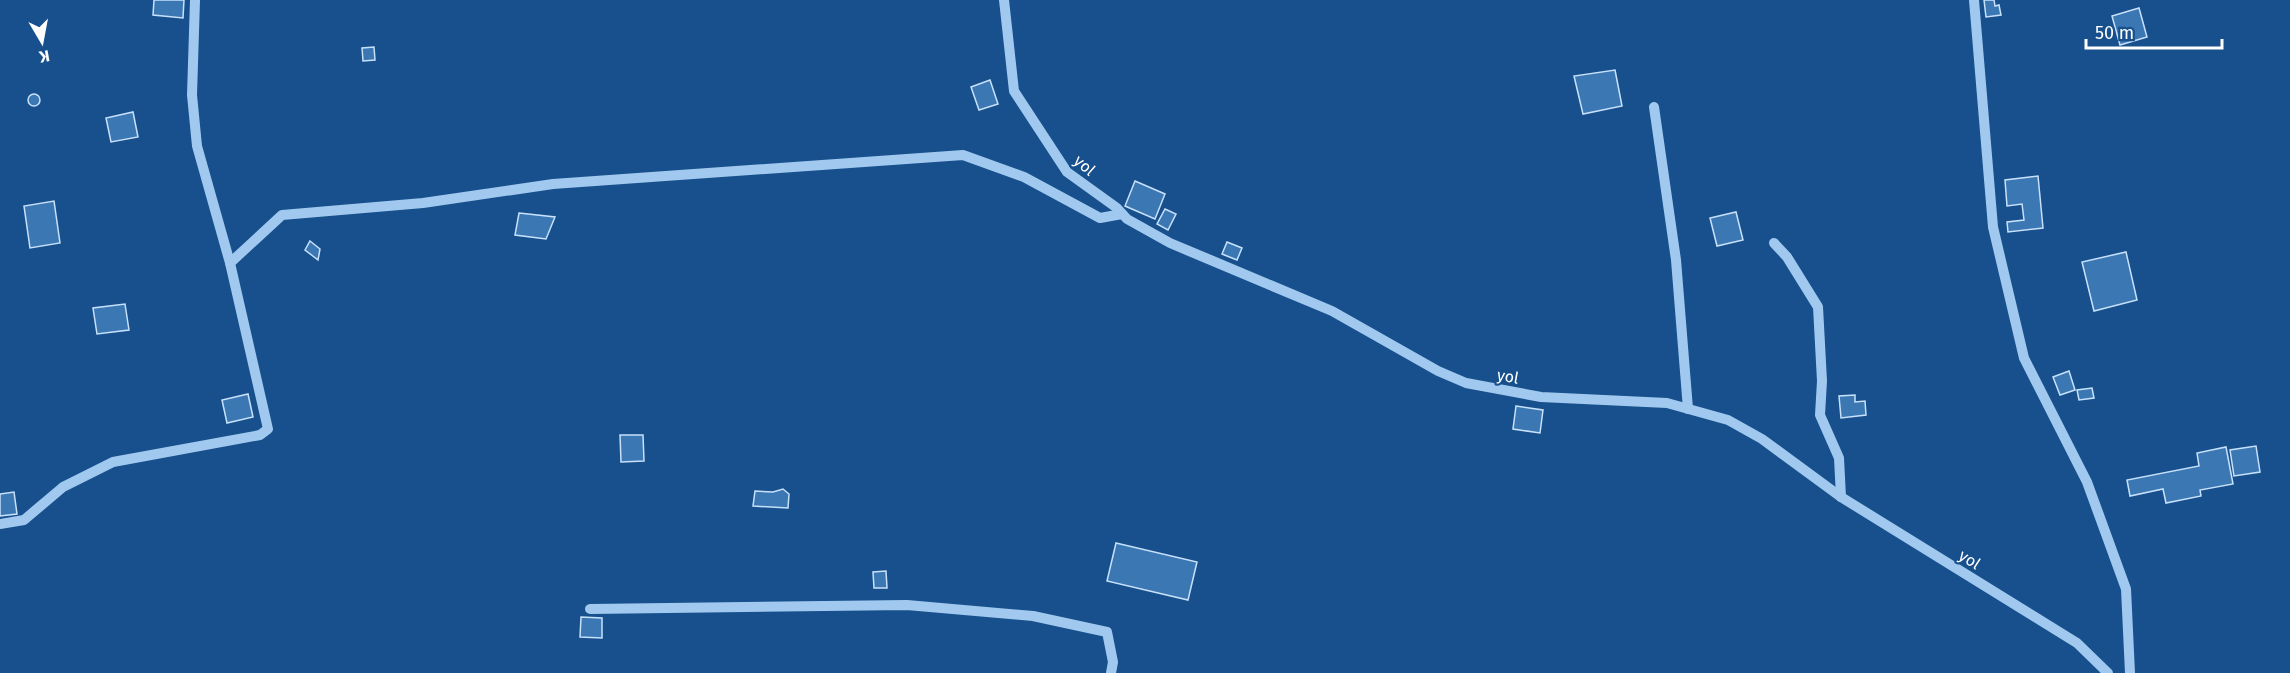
<svg xmlns="http://www.w3.org/2000/svg" width="2290" height="673" viewBox="0 0 2290 673" font-family="'Fira Sans',sans-serif">
  <style>
    .building { fill: #3b77b3; stroke: #c8e1fb; stroke-width: 1.5 }
    .lines { fill: none; stroke-linecap: round; stroke-linejoin: round }
    .minor { stroke: #a1c9ef; stroke-width: 10 }
    .labels { text-anchor: middle; stroke-width: 4.5; stroke-linejoin: round; paint-order: stroke }
    .street-label { font-size: 16px; fill: #fff; stroke: #17508c }
  </style>
  <rect width="100%" height="100%" fill="#17508c"/>
  <!-- building -->
  <g class="building">
    <polygon points="154,0 184,0 183,18 153,15"/>
    <polygon points="1984,0 1994,0 1995,6 1999,5 2001,15 1986,17"/>
    <polygon points="2139,8 2147,37 2120,45 2112,16"/>
    <polygon points="374,47 375,60 363,61 362,48"/>
    <polygon points="1615,70 1622,106 1583,114 1574,76"/>
    <polygon points="990,80 998,104 979,110 971,87"/>
    <circle cx="34" cy="100" r="6"/>
    <polygon points="133,112 138,137 111,142 106,118"/>
    <polygon points="2038,176 2043,228 2008,232 2007,222 2024,220 2022,204 2007,206 2005,180"/>
    <polygon points="1135,181 1165,194 1155,219 1125,206"/>
    <polygon points="54,201 60,243 30,248 24,206"/>
    <polygon points="1165,209 1176,214 1168,230 1157,224"/>
    <polygon points="1736,212 1743,240 1717,246 1710,218"/>
    <polygon points="519,213 555,217 546,239 515,235"/>
    <polygon points="310,241 320,249 318,260 305,250"/>
    <polygon points="1227,242 1242,248 1237,260 1222,254"/>
    <polygon points="2126,252 2137,300 2094,311 2082,262"/>
    <polygon points="125,304 129,330 97,334 93,308"/>
    <polygon points="2069,371 2075,390 2060,395 2053,377"/>
    <polygon points="2092,388 2094,398 2079,400 2077,390"/>
    <polygon points="248,394 253,417 227,423 222,400"/>
    <polygon points="1855,395 1855,402 1865,401 1866,415 1841,418 1839,396"/>
    <polygon points="1516,406 1543,410 1540,433 1513,429"/>
    <polygon points="620,435 643,435 644,461 621,462"/>
    <polygon points="2256,446 2260,472 2234,476 2230,450"/>
    <polygon points="2226,447 2233,484 2200,490 2201,496 2166,503 2163,489 2130,496 2127,480 2199,466 2197,453"/>
    <polygon points="783,489 789,494 788,508 753,506 755,491 773,492"/>
    <polygon points="14,492 17,514 0,516 0,494"/>
    <polygon points="1116,543 1197,562 1188,600 1107,581"/>
    <polygon points="886,571 887,588 874,588 873,572"/>
    <polygon points="581,617 602,618 602,638 580,637"/>
  </g>
  <g class="lines">
    <!-- minor -->
    <g class="minor">
      <polyline points="1004,0 1014,91 1067,172 1117,208 1127,219 1170,243 1332,311 1438,371 1466,383 1541,397 1667,403 1728,420 1762,439 1841,497 2077,643 2108,673"/>
      <polyline points="1974,0 1993,227 2024,358 2087,482 2126,589 2130,673"/>
      <polyline points="1654,107 1676,260 1688,409"/>
      <polyline points="1774,243 1787,257 1818,307 1822,381 1820,415 1839,458 1841,497"/>
      <polyline points="230,263 282,215 423,203 553,184 963,155 1024,177 1100,218 1122,214"/>
      <polyline points="0,524 24,520 63,487 113,462 260,435 268,429 230,263 197,146 192,95 195,0"/>
      <polyline points="590,609 907,605 1033,616 1107,632 1113,662 1111,673"/>
    </g>
  </g>
  <g class="labels">
    <!-- street labels -->
    <g class="street-label">
      <text transform="translate(1085 165) rotate(41)" y="6">yol</text>
      <text transform="translate(1508 376) rotate(10)" y="6">yol</text>
      <text transform="translate(1970 559) rotate(32)" y="6">yol</text>
    </g>
  </g>
  <!-- north arrow -->
  <g transform="translate(42 42) rotate(170)" stroke="#17508c" stroke-width="4.5" paint-order="stroke">
  <path d="M0-4.5L10 22L0 15L-10 22Z" fill="#ffffff"/>
  <text y="-9" font-size="16" font-weight="bold" text-anchor="middle" fill="#ffffff">K</text>
  </g>
  <!-- scale -->
  <path d="M2086 39v9h136v-9" fill="none" stroke="#ffffff" stroke-width="3"/>
  <text x="2095" y="39" font-size="18" fill="#ffffff" stroke="#17508c" stroke-width="4.5" paint-order="stroke">50 m</text>
</svg>
